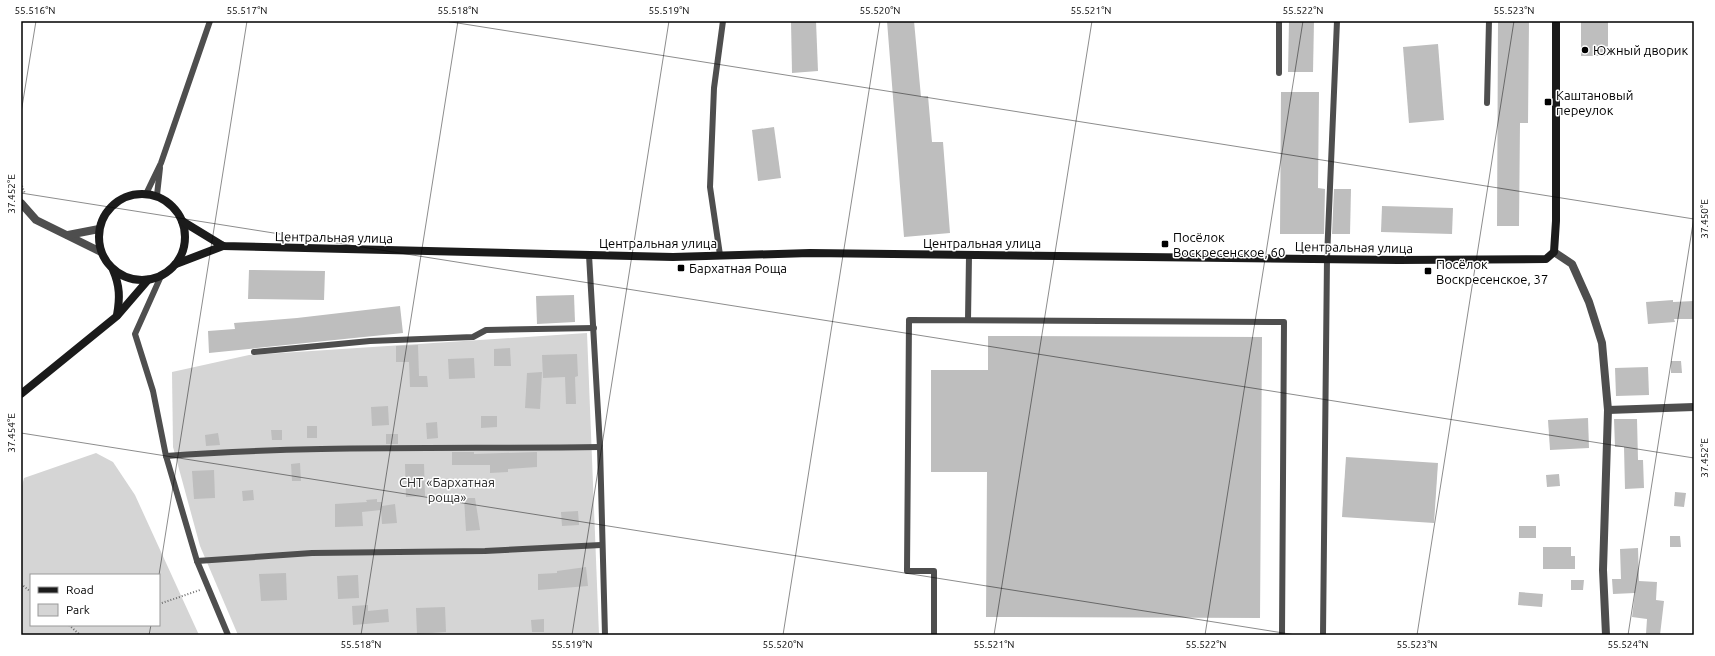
<svg xmlns="http://www.w3.org/2000/svg" width="1715" height="656" viewBox="0 0 1715 656" font-family="Ubuntu,sans-serif">
  <style>
    .green { fill: #d5d5d5; fill-rule: evenodd }
    .building { fill: #bebebe }
    .lines { fill: none; stroke-linecap: round; stroke-linejoin: round }
    .path { stroke: #707070; stroke-width: 2; stroke-dasharray: 1 2; stroke-linecap: butt }
    .service { stroke: #4e4e4e; stroke-width: 6 }
    .minor { stroke: #4e4e4e; stroke-width: 8 }
    .tertiary { stroke: #4e4e4e; stroke-width: 8 }
    .secondary { stroke: #1b1b1b; stroke-width: 8 }
    .ticks { fill: none; stroke: #000; stroke-width: 1; stroke-opacity: 0.45 }
    .poi-dot { fill: #000; stroke: #fff; stroke-width: 1.5 }
    .labels { text-anchor: middle; stroke-width: 3; stroke-linejoin: round; paint-order: stroke }
    .poi-label { font-size: 13px; fill: #000; stroke: #fff; text-anchor: start }
    .street-label { font-size: 13px; fill: #000; stroke: #fff }
    .park-label { font-size: 13px; fill: #2c2c2c; stroke: #fff }
    .neatline { fill: none; stroke: #000; stroke-width: 1.5 }
    .ticks-label { font-size: 10px; text-anchor: middle; fill: #000 }
  </style>
  <rect width="100%" height="100%" fill="#fff"/>
  <!-- green -->
  <g class="green">
    <polygon points="587,333 599,635 238,635 200,546 173,447 172,372 249,355"/>
    <path d="M96 453 113 462 135 495 199 635H21V490L24 478ZM31 575H159V625H31Z"/>
  </g>
  <!-- building -->
  <g class="building">
    <polygon points="791,21 816,21 818,71 792,73"/>
    <polygon points="887,21 914,21 921,97 928,96 932,142 943,142 950,233 904,237"/>
    <polygon points="1289,21 1314,21 1313,72 1288,72"/>
    <polygon points="1498,21 1529,21 1528,123 1520,123 1519,226 1497,226"/>
    <rect x="1581" y="21" width="27" height="35"/>
    <polygon points="1438,44 1444,120 1409,123 1403,47"/>
    <polygon points="1281,92 1319,92 1318,188 1325,189 1324,234 1280,234"/>
    <polygon points="774,127 781,178 758,181 752,130"/>
    <polygon points="1334,189 1351,189 1350,234 1332,234"/>
    <polygon points="1382,206 1453,208 1452,234 1381,232"/>
    <polygon points="249,270 325,271 324,300 248,299"/>
    <polygon points="574,295 575,322 537,324 536,296"/>
    <polygon points="1673,300 1673,302 1694,301 1694,319 1674,319 1675,322 1648,324 1646,302"/>
    <polygon points="400,306 403,333 209,353 208,331 235,329 234,323 297,318"/>
    <polygon points="988,336 1262,337 1260,618 986,617 987,472 931,472 931,370 988,370"/>
    <polygon points="418,345 419,376 427,376 428,387 410,387 409,362 396,362 396,346"/>
    <polygon points="510,348 511,366 494,366 494,349"/>
    <polygon points="577,354 578,376 575,377 576,404 566,404 565,377 543,378 542,355"/>
    <polygon points="474,358 475,378 449,379 448,359"/>
    <polygon points="1671,361 1681,361 1682,373 1671,373"/>
    <polygon points="1648,367 1649,395 1616,396 1615,368"/>
    <polygon points="542,372 540,409 525,408 527,373"/>
    <polygon points="388,406 389,425 372,426 371,407"/>
    <polygon points="481,416 497,416 497,427 481,428"/>
    <polygon points="1588,418 1589,448 1550,450 1548,420"/>
    <polygon points="1614,419 1637,419 1638,460 1643,460 1644,488 1625,489 1624,447 1615,447"/>
    <polygon points="437,422 438,438 427,439 426,423"/>
    <rect x="307" y="426" width="10" height="12"/>
    <polygon points="271,430 282,430 282,440 272,440"/>
    <polygon points="218,433 220,445 206,446 205,435"/>
    <rect x="386" y="434" width="12" height="10"/>
    <polygon points="452,452 474,452 474,454 537,452 537,467 508,469 508,472 490,473 490,465 452,465"/>
    <polygon points="1346,457 1438,463 1434,523 1342,517"/>
    <polygon points="300,463 301,481 292,481 291,464"/>
    <polygon points="405,464 424,464 425,496 406,497"/>
    <polygon points="214,470 215,498 194,499 192,471"/>
    <polygon points="1559,474 1560,486 1547,487 1546,475"/>
    <polygon points="253,490 254,500 243,501 242,491"/>
    <polygon points="1675,492 1686,493 1684,507 1674,506"/>
    <polygon points="464,498 475,498 480,530 466,531"/>
    <polygon points="377,499 377,502 382,502 382,506 395,504 397,523 382,524 381,510 362,512 363,526 335,527 335,504 367,502 366,500"/>
    <polygon points="578,511 579,525 562,526 561,512"/>
    <rect x="1519" y="526" width="17" height="12"/>
    <polygon points="1670,536 1680,536 1681,547 1670,547"/>
    <polygon points="1543,547 1571,547 1571,556 1575,556 1575,569 1543,569"/>
    <polygon points="1638,548 1639,581 1657,582 1656,600 1664,601 1660,635 1646,634 1647,619 1632,617 1635,593 1613,594 1612,579 1621,579 1620,549"/>
    <polygon points="586,567 588,586 538,590 538,574 557,573 557,571"/>
    <polygon points="286,573 287,600 261,601 259,574"/>
    <polygon points="358,575 359,598 338,599 337,576"/>
    <polygon points="1571,580 1584,580 1583,590 1571,590"/>
    <polygon points="1519,592 1543,594 1542,607 1518,605"/>
    <polygon points="368,605 368,611 388,609 389,622 353,625 352,606"/>
    <polygon points="445,607 446,632 417,634 416,608"/>
    <polygon points="544,619 544,632 532,632 531,620"/>
  </g>
  <g class="lines">
    <!-- path -->
    <g class="path">
      <polyline points="21,183 25,194"/>
      <polyline points="21,584 31,592"/>
      <polyline points="159,604 200,590"/>
      <polyline points="69,625 80,635"/>
    </g>
    <!-- service -->
    <g class="service">
      <polyline points="1279,73 1279,21"/>
      <polyline points="1487,103 1489,21"/>
      <polyline points="146,194 161,163 210,21"/>
      <polyline points="157,195 160,168"/>
      <polyline points="589,255 600,447 605,635"/>
      <polyline points="720,255 710,187 714,88 723,21"/>
      <polyline points="161,276 135,334 153,391 166,456 197,561 228,635"/>
      <polyline points="968,320 969,256"/>
      <polyline points="254,352 370,341 473,337 486,330 594,328"/>
      <path d="M166 456C311 445 455 449 600 447"/>
      <polyline points="197,561 312,553 485,551 601,545"/>
      <polyline points="934,635 934,571 907,571 909,320 1284,322 1282,635"/>
      <polyline points="1323,635 1327,258 1337,21"/>
    </g>
    <!-- minor -->
    <g class="minor">
      <polyline points="1554,252 1572,264 1589,302 1602,343 1608,410 1603,570 1606,635"/>
      <polyline points="1608,410 1694,407"/>
    </g>
    <!-- tertiary -->
    <g class="tertiary">
      <polyline points="21,203 36,220 101,252"/>
      <polyline points="68,235 99,229"/>
    </g>
    <!-- secondary -->
    <g class="secondary">
      <circle cx="142" cy="237" r="43"/>
      <polyline points="182,221 223,246 673,257 810,253 1398,260 1546,259 1554,252 1556,221 1556,21"/>
      <polyline points="176,264 223,246"/>
      <path d="M113 270C120 286 120 298 117 315"/>
      <polyline points="21,394 117,316 148,280"/>
    </g>
  </g>
  <!-- ticks -->
  <path class="ticks" d="M445 21 1694 219M21 113 36 21M21 193 1694 458M21 433 1296 635M159 575 247 21M149 635 151 625M361 635 458 21M572 635 669 21M783 635 880 21M994 635 1092 21M1205 635 1303 21M1417 635 1514 21M1628 635 1694 217"/>
  <!-- markers -->
  <g class="poi-dot">
    <circle cx="1585" cy="50" r="4"/>
    <rect x="1544" y="98" width="8" height="8" rx="2"/>
    <rect x="1161" y="240" width="8" height="8" rx="2"/>
    <rect x="677" y="264" width="8" height="8" rx="2"/>
    <rect x="1424" y="267" width="8" height="8" rx="2"/>
  </g>
  <g class="labels">
    <!-- poi labels -->
    <g class="poi-label">
      <text x="1593" y="55">Южный дворик</text>
      <text x="1556" y="100">Каштановый<tspan x="1556" dy="15">переулок</tspan></text>
      <text x="1173" y="242">Посёлок<tspan x="1173" dy="15">Воскресенское, 60</tspan></text>
      <text x="1436" y="269">Посёлок<tspan x="1436" dy="15">Воскресенское, 37</tspan></text>
      <text x="689" y="273">Бархатная Роща</text>
    </g>
    <!-- street labels -->
    <g class="street-label">
      <text transform="translate(334 237) rotate(1)" y="5">Центральная улица</text>
      <text x="658" y="248">Центральная улица</text>
      <text x="982" y="248">Центральная улица</text>
      <text transform="translate(1354 247) rotate(1)" y="5">Центральная улица</text>
    </g>
    <!-- park labels -->
    <g class="park-label">
      <text x="447" y="487">СНТ «Бархатная<tspan x="447" dy="15">роща»</tspan></text>
    </g>
  </g>
  <!-- border -->
  <rect width="1715" height="656" fill="none" stroke="#ffffff" stroke-width="44"/>
  <!-- legend -->
  <rect x="30" y="574" width="130" height="52" fill="#ffffff" stroke="#999999"/>
  <rect x="38" y="587" width="20" height="6" fill="#1b1b1b" stroke="#999999"/>
  <text x="66" y="594" font-size="12" fill="#000000">Road</text>
  <rect x="38" y="604" width="20" height="12" fill="#d5d5d5" stroke="#999999"/>
  <text x="66" y="614" font-size="12" fill="#000000">Park</text>
  <rect x="22" y="22" width="1671" height="612" class="neatline"/>
  <g class="ticks-label">
    <text x="35" y="14">55.516°N</text>
    <text x="247" y="14">55.517°N</text>
    <text x="458" y="14">55.518°N</text>
    <text x="669" y="14">55.519°N</text>
    <text x="880" y="14">55.520°N</text>
    <text x="1091" y="14">55.521°N</text>
    <text x="1303" y="14">55.522°N</text>
    <text x="1514" y="14">55.523°N</text>
    <text transform="translate(11 194) rotate(-90)" y="4">37.452°E</text>
    <text transform="translate(1704 219) rotate(-90)" y="4">37.450°E</text>
    <text transform="translate(11 433) rotate(-90)" y="4">37.454°E</text>
    <text transform="translate(1704 458) rotate(-90)" y="4">37.452°E</text>
    <text x="361" y="648">55.518°N</text>
    <text x="572" y="648">55.519°N</text>
    <text x="783" y="648">55.520°N</text>
    <text x="994" y="648">55.521°N</text>
    <text x="1206" y="648">55.522°N</text>
    <text x="1417" y="648">55.523°N</text>
    <text x="1628" y="648">55.524°N</text>
  </g>
</svg>
